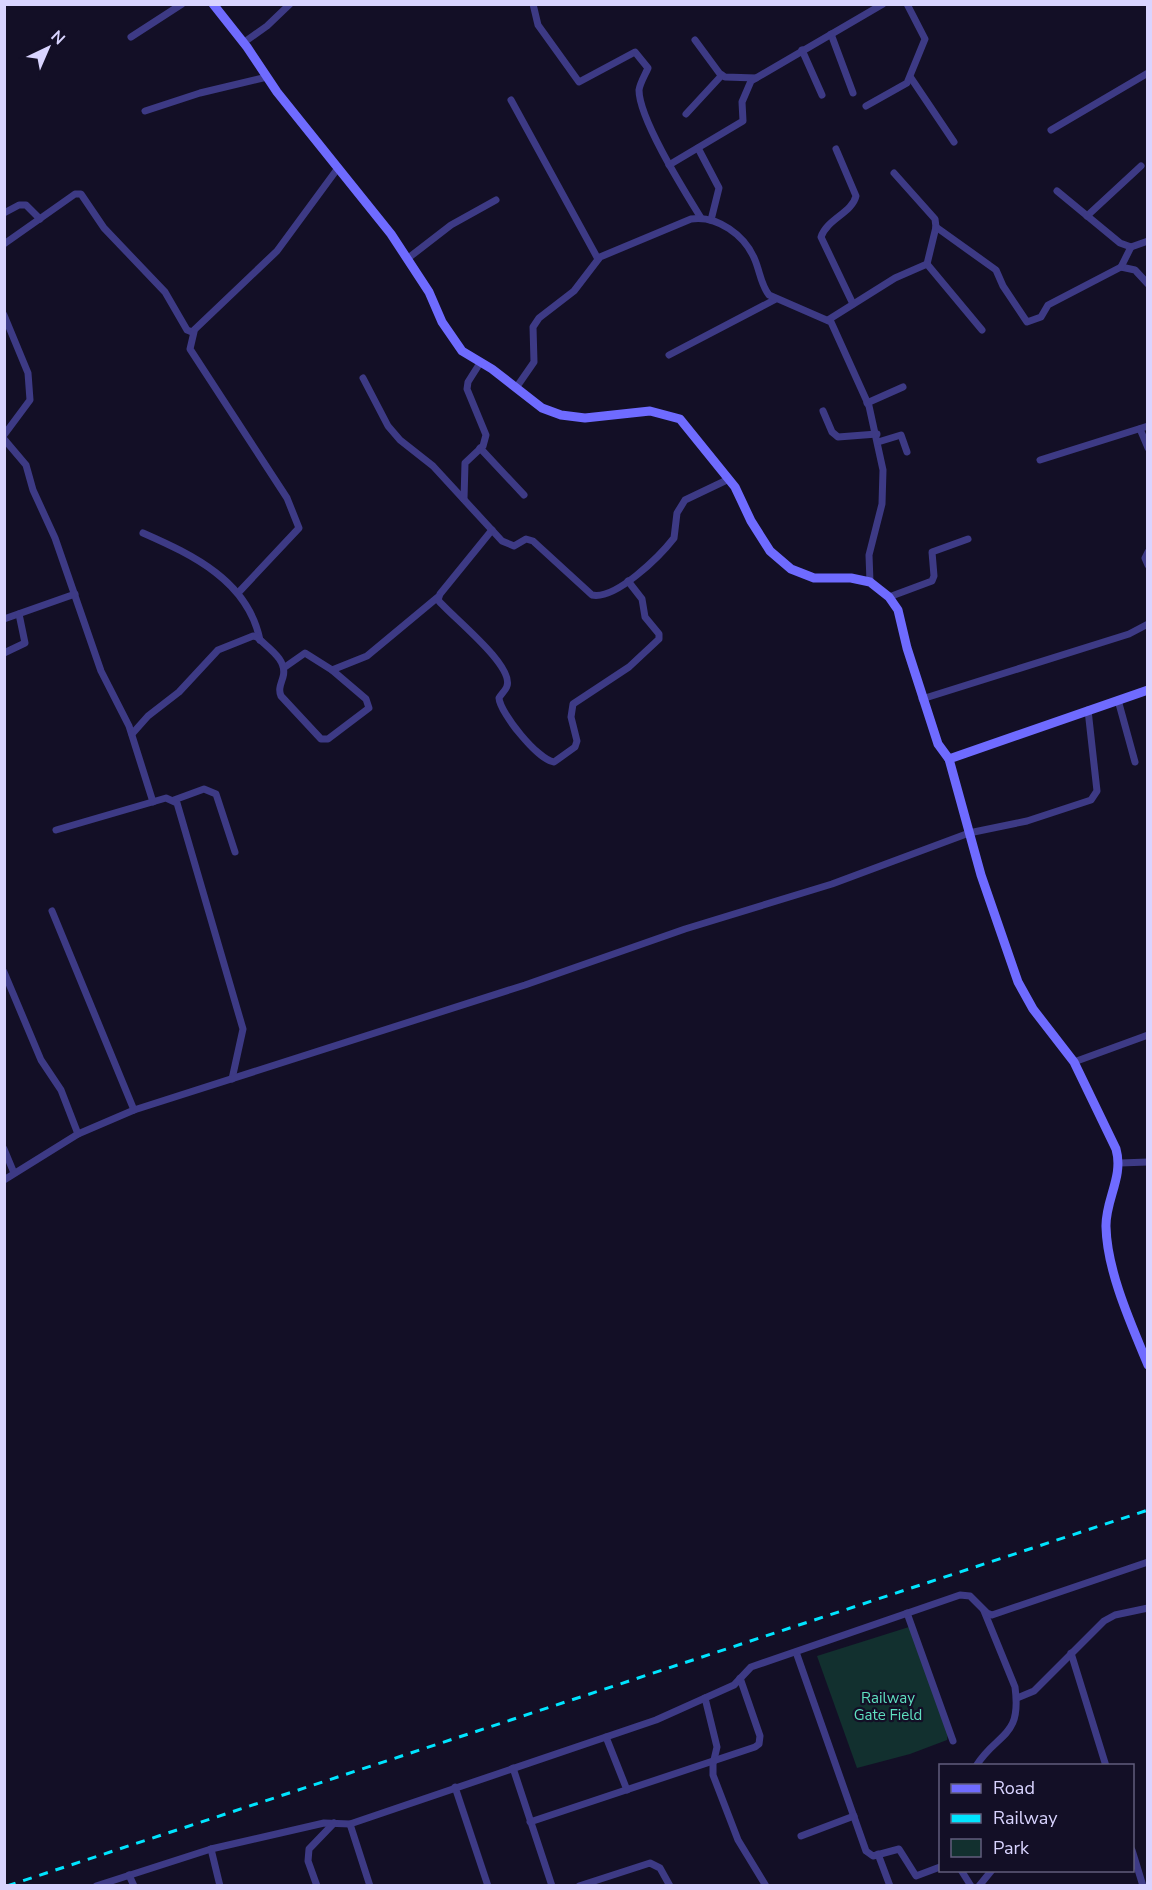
<svg xmlns="http://www.w3.org/2000/svg" width="1152" height="1890" viewBox="0 0 1152 1890" font-family="'Nunito Sans',sans-serif">
  <style>
    .green { fill: #12302f }
    .lines { fill: none; stroke-linecap: round; stroke-linejoin: round }
    .street { stroke: #3d3a85; stroke-width: 7 }
    .secondary { stroke: #6f6bff; stroke-width: 9 }
    .rail { stroke: #00e5ff; stroke-width: 3; stroke-dasharray: 9 8; stroke-linecap: butt }
    .labels { text-anchor: middle; stroke-width: 4.5; stroke-linejoin: round; paint-order: stroke }
    .park-label { font-size: 15px; fill: #5fe0c0; stroke: #130f26 }
  </style>
  <rect width="100%" height="100%" fill="#130f26"/>
  <!-- green -->
  <polygon class="green" points="909,1627 948,1733 947,1740 910,1754 857,1768 817,1656"/>
  <g class="lines">
    <!-- street -->
    <g class="street">
      <path d="M533 4 538 25 579 82 635 52 648 68C645 75 640 83 639 90 639 119 685 192 701 218"/>
      <polyline points="831,34 853,93"/>
      <polyline points="131,37 182,4"/>
      <polyline points="695,40 720,74 725,77 756,78"/>
      <polyline points="243,43 267,26 290,4"/>
      <polyline points="802,50 822,95"/>
      <polyline points="911,78 954,142"/>
      <polyline points="511,100 598,259"/>
      <polyline points="866,106 907,83 925,39 907,4"/>
      <polyline points="145,111 200,93 267,77"/>
      <polyline points="686,114 722,75"/>
      <polyline points="1051,130 1148,73"/>
      <polyline points="698,148 719,188 711,220"/>
      <path d="M836 149 856 196C852 213 827 219 821 237L853 304"/>
      <polyline points="669,165 743,121 742,102 751,81 883,4"/>
      <polyline points="894,173 935,219 936,227 927,264"/>
      <polyline points="1057,191 1120,243 1131,247 1148,241"/>
      <polyline points="4,213 19,205 26,205 40,219"/>
      <polyline points="1087,216 1141,166"/>
      <polyline points="936,227 996,270 1003,286 1027,322 1041,317 1048,305 1121,267 1135,270 1148,284"/>
      <polyline points="4,244 75,194 81,194 104,228 165,292 187,330 192,332 277,251 338,168"/>
      <polyline points="407,259 451,225 496,200"/>
      <polyline points="1121,267 1131,247"/>
      <polyline points="4,315 28,373 30,400 4,435"/>
      <polyline points="828,320 895,278 927,264 982,330"/>
      <polyline points="194,332 190,349 287,498 299,528 238,593"/>
      <polyline points="669,355 776,299"/>
      <path d="M363 378 388 426 400 440 433 466 502 541 514 546 526 539 533 541 592 595C616 600 660 556 674 538L677 513 685 500 729 479"/>
      <path d="M516 388 534 362 533 327 539 318 574 291 600 257 691 219C717 215 745 235 755 260 760 272 761 285 769 295L831 322 869 406 883 470 882 504 869 555 870 582"/>
      <polyline points="867,403 903,387"/>
      <polyline points="823,411 832,432 838,437 877,434"/>
      <polyline points="1140,429 1148,448"/>
      <polyline points="4,439 26,465 33,490 55,538 101,671 129,726 153,802"/>
      <polyline points="878,442 901,435 907,452"/>
      <polyline points="480,448 524,495"/>
      <polyline points="1040,460 1148,426"/>
      <polyline points="464,499 465,463 483,446 486,435 467,389 468,382 480,363"/>
      <path d="M492 530 440 594 438 600C451 616 514 665 507 686 506 690 501 694 499 698 500 713 538 760 554 762L575 747 577 741 571 717 573 704 629 667 659 639V634L645 617 642 599 628 581"/>
      <path d="M143 533C193 555 248 581 260 640"/>
      <polyline points="1148,552 1145,558 1148,565"/>
      <polyline points="889,597 932,581 934,576 932,552 968,539"/>
      <polyline points="4,619 75,594"/>
      <polyline points="4,653 25,643 19,614"/>
      <polyline points="285,667 305,653 332,670 367,656 438,597"/>
      <polyline points="922,699 1129,634 1148,624"/>
      <polyline points="1118,700 1135,762"/>
      <path d="M132 734 148 716 179 692 218 650 253 636 257 637C268 648 288 660 283 677 281 684 278 689 281 696L321 739H328L369 708 366 699 332 670"/>
      <polyline points="174,800 204,789 216,794 235,852"/>
      <polyline points="56,830 166,798 177,803 243,1029 232,1079"/>
      <polyline points="52,911 134,1110"/>
      <polyline points="4,972 41,1060 61,1090 78,1134"/>
      <polyline points="1074,1062 1148,1035"/>
      <polyline points="4,1149 14,1173"/>
      <polyline points="1120,1163 1148,1162"/>
      <polyline points="4,1180 78,1134 134,1110 525,985 685,929 832,884 969,833 1027,821 1091,800 1097,791 1088,710"/>
      <polyline points="907,1613 953,1741"/>
      <polyline points="796,1652 866,1851 873,1856 899,1849 916,1876 940,1867"/>
      <polyline points="1071,1653 1106,1766"/>
      <polyline points="705,1698 717,1747 713,1764 713,1775 738,1840 766,1886"/>
      <polyline points="1017,1698 1034,1691 1104,1621 1115,1615 1148,1608"/>
      <polyline points="606,1737 627,1790"/>
      <path d="M976 1766C997 1732 1022 1739 1015 1687L984 1611"/>
      <polyline points="513,1768 552,1886"/>
      <polyline points="455,1787 488,1886"/>
      <polyline points="530,1822 755,1747 759,1744 760,1736 740,1678"/>
      <polyline points="350,1824 370,1886"/>
      <polyline points="801,1836 854,1816"/>
      <polyline points="211,1849 220,1886"/>
      <polyline points="1132,1850 1143,1886"/>
      <polyline points="878,1854 890,1886"/>
      <polyline points="961,1870 971,1886"/>
      <polyline points="129,1875 134,1886"/>
      <polyline points="96,1886 211,1849 324,1823 350,1824 656,1720 734,1685 751,1667 960,1595 970,1596 987,1613 992,1615 1148,1562"/>
      <polyline points="317,1886 308,1861 309,1849 334,1823"/>
      <polyline points="579,1886 650,1863 660,1868 670,1886"/>
      <polyline points="979,1886 992,1870"/>
    </g>
    <!-- secondary -->
    <g class="secondary">
      <polyline points="213,4 247,47 277,92 391,234 429,292 442,322 462,351 492,369 542,408 561,415 585,418 650,411 680,419 735,487 751,521 770,551 791,569 814,578 851,578 870,582 889,597 898,610 907,648 938,744 949,759"/>
      <path d="M1148 690 949 759 981 875 1018 982 1033 1009 1074 1062 1116 1149C1124 1177 1105 1200 1106 1227 1107 1271 1131 1324 1148 1365"/>
    </g>
    <!-- rail -->
    <polyline class="rail" points="7,1886 1148,1510"/>
  </g>
  <g class="labels">
    <!-- park labels -->
    <g class="park-label">
      <text x="888" y="1703">Railway<tspan x="888" dy="17">Gate Field</tspan></text>
    </g>
  </g>
  <!-- border -->
  <rect width="1152" height="1890" fill="none" stroke="#d9d4ff" stroke-width="12"/>
  <!-- legend -->
  <rect x="939" y="1764" width="195" height="108" fill="#130f26" stroke="#625e7d" stroke-width="1.5"/>
  <rect x="951" y="1784" width="30" height="9" fill="#6f6bff" stroke="#625e7d" stroke-width="1.5"/>
  <text x="993" y="1794" font-size="18" fill="#d9d4ff">Road</text>
  <rect x="951" y="1814" width="30" height="9" fill="#00e5ff" stroke="#625e7d" stroke-width="1.5"/>
  <text x="993" y="1824" font-size="18" fill="#d9d4ff">Railway</text>
  <rect x="951" y="1839" width="30" height="18" fill="#12302f" stroke="#625e7d" stroke-width="1.5"/>
  <text x="993" y="1854" font-size="18" fill="#d9d4ff">Park</text>
  <!-- north arrow -->
  <g transform="translate(48 48) rotate(44)" stroke="#130f26" stroke-width="4.5" paint-order="stroke">
  <path d="M0-4.5L10 22L0 15L-10 22Z" fill="#d9d4ff"/>
  <text y="-9" font-size="16" font-weight="bold" text-anchor="middle" fill="#d9d4ff">N</text>
  </g>
</svg>
